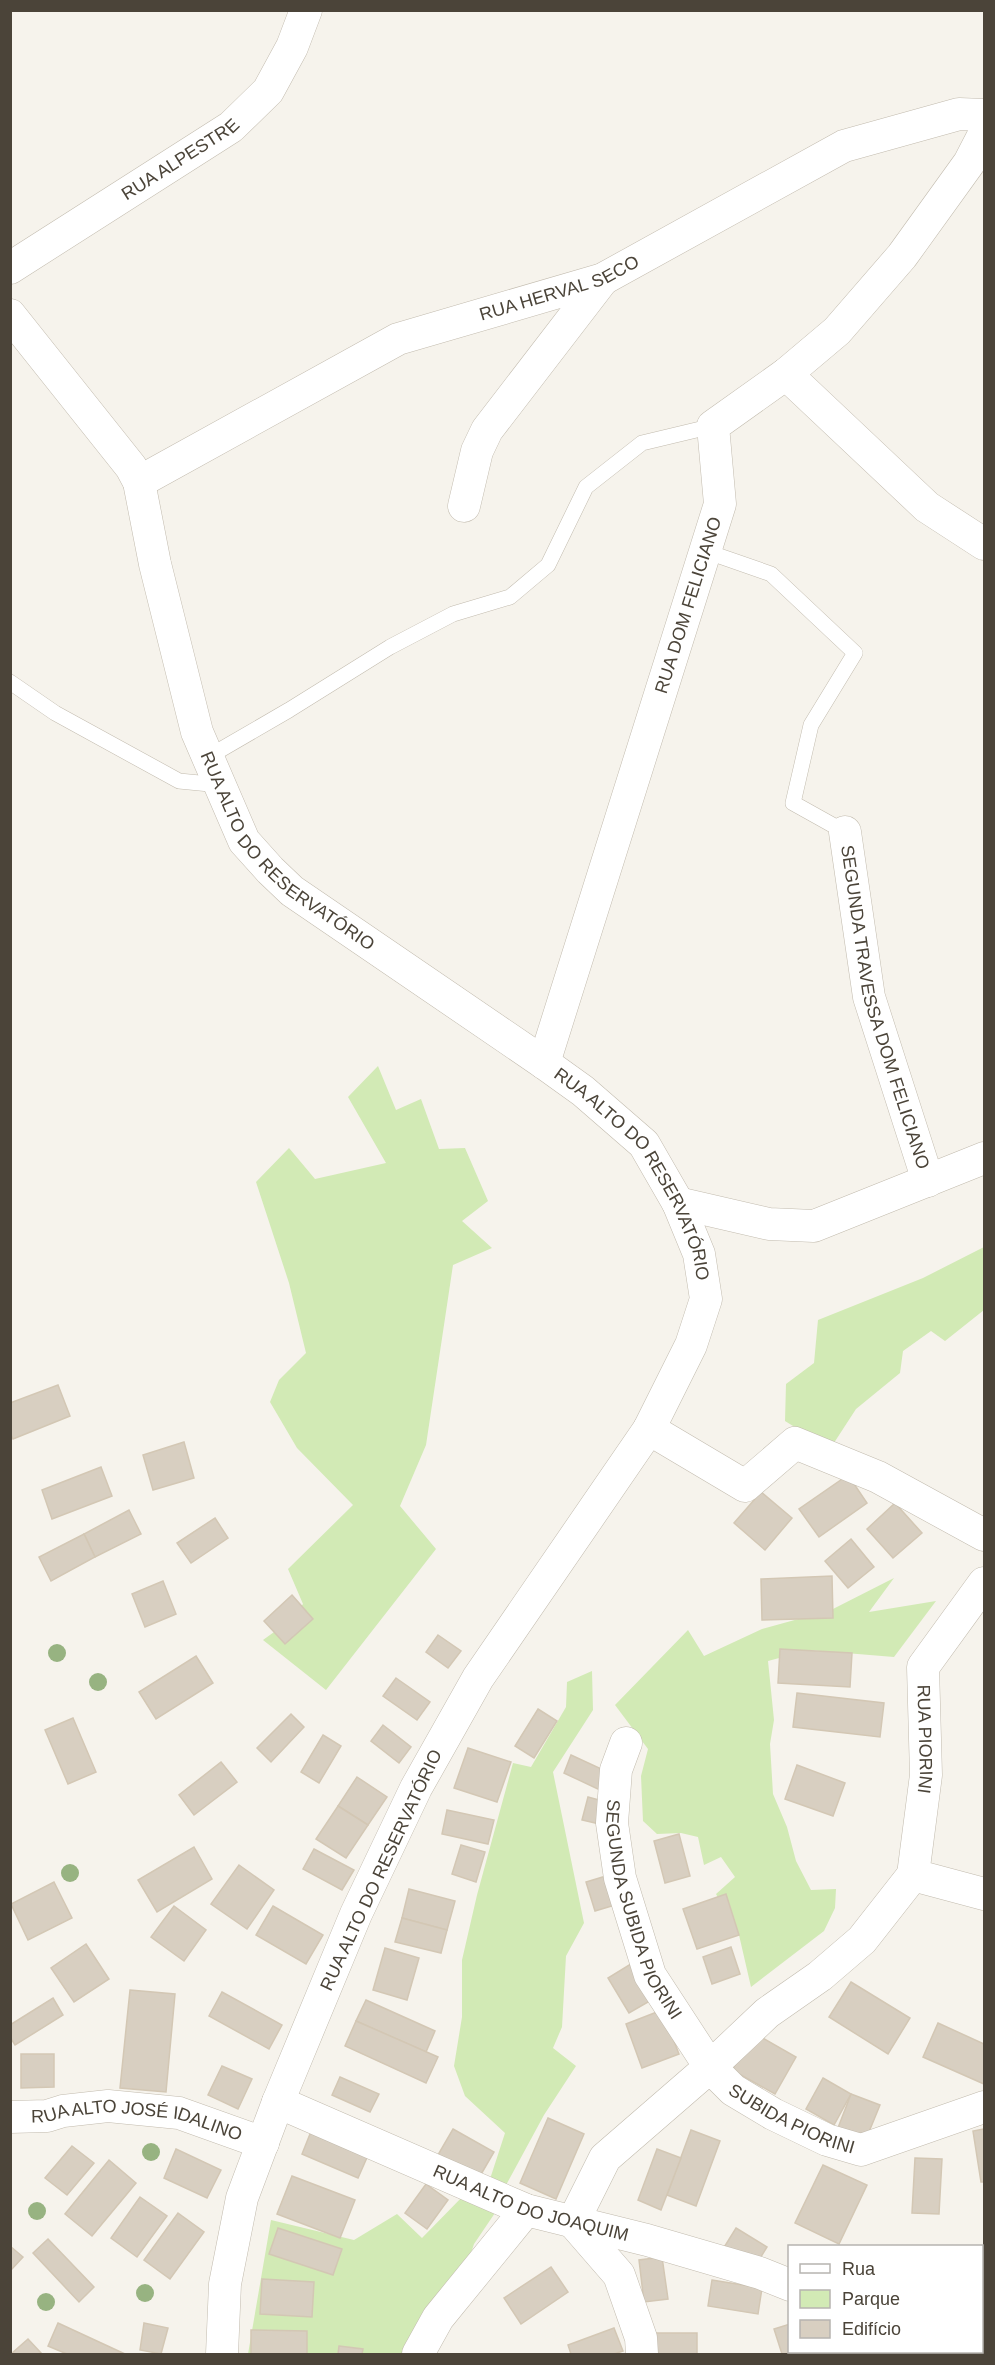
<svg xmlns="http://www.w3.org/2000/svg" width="995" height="2365" viewBox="0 0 995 2365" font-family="Arial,sans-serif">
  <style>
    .green { fill: #d2eab5 }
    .building { fill: #d8cfc1; stroke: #d3c7b4; stroke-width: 1.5 }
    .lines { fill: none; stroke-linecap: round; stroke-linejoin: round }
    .service-casing { stroke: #c2bbae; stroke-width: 16 }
    .minor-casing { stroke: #c2bbae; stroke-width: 33 }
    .service { stroke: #fff; stroke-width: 15 }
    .minor { stroke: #fff; stroke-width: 32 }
    .tree { fill: #97b381 }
    .labels { text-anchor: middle; stroke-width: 4.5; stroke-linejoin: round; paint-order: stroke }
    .street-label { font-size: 18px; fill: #4b4439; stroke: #fff }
  </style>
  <rect width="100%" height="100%" fill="#f6f3ec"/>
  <!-- green -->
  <g class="green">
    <polygon points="378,1066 396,1110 421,1099 439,1149 465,1148 488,1201 462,1221 492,1248 453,1265 426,1445 400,1506 436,1549 326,1690 263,1640 288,1622 303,1604 288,1569 353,1505 297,1448 270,1402 279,1380 306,1353 289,1283 256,1182 289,1148 315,1179 386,1163 348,1097"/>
    <polygon points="984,1247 984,1310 945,1341 931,1331 903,1351 900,1373 856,1409 830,1449 785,1421 786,1384 814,1363 818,1320 923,1278"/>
    <polygon points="894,1578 869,1612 936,1601 894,1657 809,1650 768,1661 774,1720 770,1744 773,1794 787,1827 796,1861 811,1890 836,1889 835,1908 824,1931 751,1987 739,1935 716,1894 735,1877 721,1857 704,1865 698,1837 681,1833 657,1834 643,1821 641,1776 648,1749 615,1705 688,1630 704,1656 762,1629 831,1610"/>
    <polygon points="592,1671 593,1710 553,1772 584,1923 566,1956 562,2027 553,2048 576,2066 544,2115 505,2187 490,2179 505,2133 465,2096 454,2066 462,2017 462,1960 477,1895 513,1763 531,1767 566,1707 567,1682"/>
    <polygon points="465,2194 497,2210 474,2244 469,2259 401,2354 248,2354 271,2220 354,2240 397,2214 422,2238"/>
  </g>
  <!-- building -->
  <g class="building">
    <polygon points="58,1385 70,1416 13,1439 10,1432 10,1403"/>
    <polygon points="184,1442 194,1478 153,1490 143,1455"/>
    <polygon points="101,1467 112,1496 52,1519 42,1490"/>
    <polygon points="848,1475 867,1503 819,1537 799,1509"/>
    <polygon points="761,1492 792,1518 765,1550 734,1523"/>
    <polygon points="895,1503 922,1533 893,1558 867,1529"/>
    <polygon points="129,1510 141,1534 95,1557 84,1534"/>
    <polygon points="215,1518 228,1538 191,1563 177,1543"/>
    <polygon points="84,1534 95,1557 51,1581 39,1557"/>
    <polygon points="851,1539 874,1567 848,1588 825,1561"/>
    <polygon points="832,1576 833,1618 762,1620 761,1579"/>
    <polygon points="163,1581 176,1614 145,1627 132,1594"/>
    <polygon points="292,1595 313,1619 285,1644 264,1621"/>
    <polygon points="438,1635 461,1651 448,1668 426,1652"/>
    <polygon points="780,1649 852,1653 850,1687 778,1683"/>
    <polygon points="196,1656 213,1683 156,1719 139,1692"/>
    <polygon points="396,1678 430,1702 417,1720 383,1696"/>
    <polygon points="797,1693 884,1703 880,1737 793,1727"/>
    <polygon points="538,1709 557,1721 534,1758 515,1746"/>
    <polygon points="291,1714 304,1727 271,1762 257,1748"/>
    <polygon points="73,1718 96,1772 68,1784 45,1730"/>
    <polygon points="383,1725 411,1747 399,1763 371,1741"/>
    <polygon points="323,1735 341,1746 319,1783 301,1772"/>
    <polygon points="468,1748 511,1762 497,1802 454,1788"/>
    <polygon points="571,1755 608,1772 600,1790 564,1773"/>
    <polygon points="221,1762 237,1782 194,1815 179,1795"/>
    <polygon points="797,1765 845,1783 833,1816 785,1799"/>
    <polygon points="357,1777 387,1797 368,1825 338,1806"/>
    <polygon points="588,1797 610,1803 604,1825 582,1820"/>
    <polygon points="338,1806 368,1825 346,1858 316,1839"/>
    <polygon points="447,1810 494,1820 488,1844 442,1834"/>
    <polygon points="679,1834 690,1876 665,1883 654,1841"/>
    <polygon points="461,1845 485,1852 476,1882 452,1874"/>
    <polygon points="194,1847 212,1879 157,1912 138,1880"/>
    <polygon points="314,1849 354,1870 342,1890 303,1869"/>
    <polygon points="239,1865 274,1890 247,1929 211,1904"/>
    <polygon points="606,1876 615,1905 595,1911 586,1882"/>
    <polygon points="54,1882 72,1918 28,1940 11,1904"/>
    <polygon points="409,1889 455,1901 447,1930 402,1918"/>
    <polygon points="726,1894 739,1935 697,1949 683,1909"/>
    <polygon points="174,1906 206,1930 184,1961 151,1937"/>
    <polygon points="273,1906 323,1935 306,1964 256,1935"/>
    <polygon points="402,1918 447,1930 441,1953 395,1942"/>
    <polygon points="86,1944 109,1979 74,2002 51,1968"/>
    <polygon points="731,1947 740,1974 712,1984 703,1957"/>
    <polygon points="385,1948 419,1958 407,2000 373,1990"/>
    <polygon points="634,1962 655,1998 629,2013 608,1978"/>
    <polygon points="851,1982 910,2018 888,2054 829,2017"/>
    <polygon points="130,1990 175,1994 166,2092 120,2088"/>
    <polygon points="222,1992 282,2025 269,2049 209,2016"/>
    <polygon points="53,1998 63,2015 15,2045 10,2037 10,2025"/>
    <polygon points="366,2000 435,2031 426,2052 356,2021"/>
    <polygon points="662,2010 679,2054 642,2068 626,2024"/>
    <polygon points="356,2021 438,2057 426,2083 345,2046"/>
    <polygon points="938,2023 984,2044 984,2084 923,2057"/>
    <polygon points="754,2033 796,2057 775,2094 732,2070"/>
    <polygon points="21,2054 54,2054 54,2087 21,2088"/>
    <polygon points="222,2066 252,2079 238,2109 208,2095"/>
    <polygon points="340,2077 379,2094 370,2112 332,2095"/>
    <polygon points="823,2078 851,2094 834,2125 806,2109"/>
    <polygon points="851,2094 880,2105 864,2144 836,2133"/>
    <polygon points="548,2118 584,2134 556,2199 520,2183"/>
    <polygon points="312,2129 369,2153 358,2178 302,2154"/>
    <polygon points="453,2129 494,2152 476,2183 435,2160"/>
    <polygon points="984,2129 984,2182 981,2182 973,2131"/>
    <polygon points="691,2130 720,2141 696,2206 667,2195"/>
    <polygon points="72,2146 94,2163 67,2195 45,2178"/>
    <polygon points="176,2149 221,2170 207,2198 164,2178"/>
    <polygon points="657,2149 681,2158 661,2210 638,2200"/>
    <polygon points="915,2158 942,2159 939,2214 912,2213"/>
    <polygon points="109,2160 136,2183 92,2236 65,2214"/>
    <polygon points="823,2165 867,2185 839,2244 795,2223"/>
    <polygon points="292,2176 355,2200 340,2238 277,2214"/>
    <polygon points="426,2184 448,2200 427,2229 405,2213"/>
    <polygon points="140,2197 167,2216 137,2257 111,2238"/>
    <polygon points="178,2213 204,2232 170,2279 144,2260"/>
    <polygon points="278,2228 342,2249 333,2275 269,2254"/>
    <polygon points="736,2228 767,2247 754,2268 723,2249"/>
    <polygon points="48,2239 94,2287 79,2302 33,2253"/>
    <polygon points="10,2246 23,2257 10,2271"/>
    <polygon points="662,2257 668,2299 644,2302 639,2260"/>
    <polygon points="551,2267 568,2292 521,2324 504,2298"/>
    <polygon points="984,2277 984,2319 982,2317 982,2282"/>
    <polygon points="262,2279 314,2282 312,2317 260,2314"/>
    <polygon points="712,2280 762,2288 758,2314 708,2306"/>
    <polygon points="58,2323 125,2354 67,2354 48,2346"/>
    <polygon points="144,2323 168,2328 161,2354 140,2350"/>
    <polygon points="790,2324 790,2352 815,2353 782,2354 774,2329"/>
    <polygon points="614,2328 623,2351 614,2354 571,2354 568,2345"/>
    <polygon points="251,2330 307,2331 307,2354 251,2354"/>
    <rect x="656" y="2333" width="41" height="21"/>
    <polygon points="28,2339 42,2354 11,2354"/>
    <polygon points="339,2346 363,2349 362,2354 338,2354"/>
  </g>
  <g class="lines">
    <!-- service casing -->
    <g class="service-casing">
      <g id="service">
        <polyline points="705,551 771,574 855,653 811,725 793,803 845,832"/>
        <polyline points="10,682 55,713 179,781 220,785"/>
        <polyline points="208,757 289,710 390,647 453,614 510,597 548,565 586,487 642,443 713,426"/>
      </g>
    </g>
    <!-- minor casing -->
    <g class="minor-casing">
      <g id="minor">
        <path id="s1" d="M10 268 231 127 268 91 292 47 306 10"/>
        <path id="s2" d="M10 315 131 467 139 482 155 564 197 732 244 841 270 870 292 891 544 1063 583 1091 644 1144 678 1203 699 1254 706 1299 691 1345 649 1429 478 1678 416 1788 356 1914 278 2102 242 2198 225 2284 222 2354"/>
        <polyline points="786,374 927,507 984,544"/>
        <path id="s3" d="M139 482 398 339 603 279 844 146 959 114 984 115"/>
        <polyline points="464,506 477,451 487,430 603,279"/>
        <path id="s4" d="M845 832 869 997 928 1181"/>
        <path id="s5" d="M544 1063 720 504 713 426 786 374 837 331 902 256 969 163 984 134"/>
        <polyline points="678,1203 769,1224 814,1226 984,1158"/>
        <polyline points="649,1429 745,1486 795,1443 878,1477 984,1535"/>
        <path id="s6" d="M984 1583 923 1667 926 1775 913 1875 984 1894"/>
        <path id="s7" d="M626 1743 616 1770 612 1823 620 1878 650 1975 710 2067 767 2013 820 1976 862 1940 913 1875"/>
        <path id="s8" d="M278 2102 526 2210 647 2240 760 2273 790 2285"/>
        <path id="s9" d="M10 2117 47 2116 63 2111 108 2106 179 2113 263 2143"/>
        <path id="s10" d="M573 2222 605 2158 710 2067 733 2090 773 2114 827 2140 861 2150 984 2107"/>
        <polyline points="573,2222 619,2275 641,2338 642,2354"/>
        <polyline points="914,2352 917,2354"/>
        <polyline points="418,2354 438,2318 526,2210"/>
      </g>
    </g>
    <!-- service -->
    <use href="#service" class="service"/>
    <!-- minor -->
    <use href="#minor" class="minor"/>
  </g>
  <!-- trees -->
  <g class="tree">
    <circle cx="57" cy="1653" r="9"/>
    <circle cx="98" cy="1682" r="9"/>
    <circle cx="70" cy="1873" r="9"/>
    <circle cx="151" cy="2152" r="9"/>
    <circle cx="37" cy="2211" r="9"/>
    <circle cx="145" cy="2293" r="9"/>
    <circle cx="46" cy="2302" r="9"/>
  </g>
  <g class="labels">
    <!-- street labels -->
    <g class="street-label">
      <text dy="6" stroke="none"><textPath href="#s1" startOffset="202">RUA ALPESTRE</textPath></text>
      <text dy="6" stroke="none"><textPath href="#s3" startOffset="465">RUA HERVAL SECO</textPath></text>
      <text dy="6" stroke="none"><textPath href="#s5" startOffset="480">RUA DOM FELICIANO</textPath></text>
      <text dy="6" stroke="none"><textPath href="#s2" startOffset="622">RUA ALTO DO RESERVATÓRIO</textPath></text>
      <text dy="6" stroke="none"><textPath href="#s4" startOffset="180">SEGUNDA TRAVESSA DOM FELICIANO</textPath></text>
      <text dy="6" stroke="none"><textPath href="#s2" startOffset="1108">RUA ALTO DO RESERVATÓRIO</textPath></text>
      <text dy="6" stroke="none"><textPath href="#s6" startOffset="176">RUA PIORINI</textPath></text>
      <text transform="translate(381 1870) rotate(-65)" y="6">RUA ALTO DO RESERVATÓRIO</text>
      <text dy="6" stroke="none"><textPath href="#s7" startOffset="174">SEGUNDA SUBIDA PIORINI</textPath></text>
      <text dy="6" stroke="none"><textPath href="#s10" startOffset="309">SUBIDA PIORINI</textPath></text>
      <text dy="6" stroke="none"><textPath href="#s9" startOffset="129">RUA ALTO JOSÉ IDALINO</textPath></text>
      <text dy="6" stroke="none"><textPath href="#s8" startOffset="273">RUA ALTO DO JOAQUIM</textPath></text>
    </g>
  </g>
  <!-- border -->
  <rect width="995" height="2365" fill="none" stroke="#4b4439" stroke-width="24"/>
  <!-- legend -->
  <rect x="788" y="2245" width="195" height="108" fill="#ffffff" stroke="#b7b4b0" stroke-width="1.5"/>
  <rect x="800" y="2264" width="30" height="9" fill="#ffffff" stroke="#b7b4b0" stroke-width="1.5"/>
  <text x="842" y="2275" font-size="18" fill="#4b4439">Rua</text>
  <rect x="800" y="2290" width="30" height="18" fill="#d2eab5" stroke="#b7b4b0" stroke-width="1.5"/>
  <text x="842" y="2305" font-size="18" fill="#4b4439">Parque</text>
  <rect x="800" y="2320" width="30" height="18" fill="#d8cfc1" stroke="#b7b4b0" stroke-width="1.5"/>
  <text x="842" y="2335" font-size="18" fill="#4b4439">Edifício</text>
</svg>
